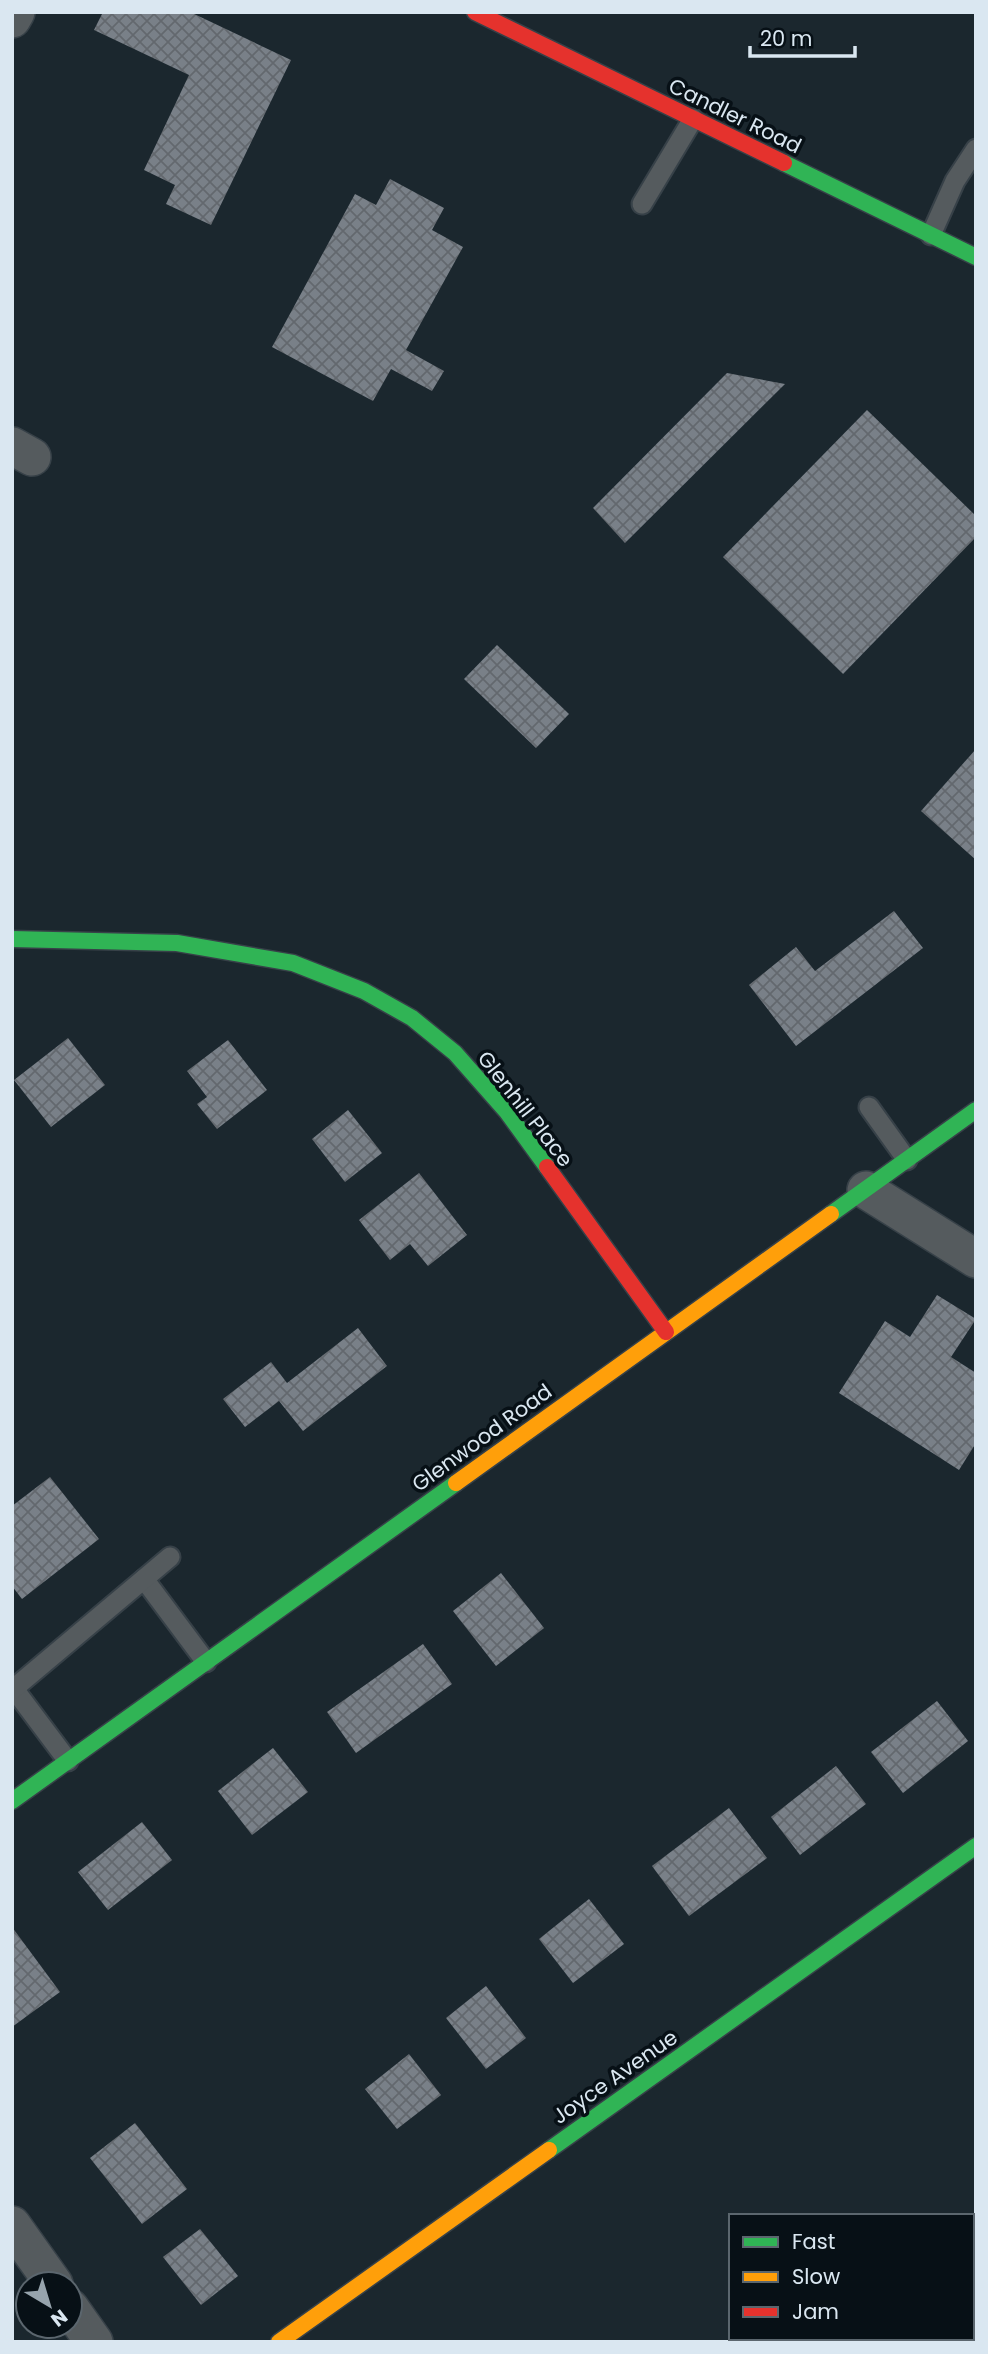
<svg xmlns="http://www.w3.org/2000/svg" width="988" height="2354" viewBox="0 0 988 2354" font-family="Poppins,sans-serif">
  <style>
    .building { fill: url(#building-cross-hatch) }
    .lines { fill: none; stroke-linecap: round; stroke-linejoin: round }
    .lane-casing { stroke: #374148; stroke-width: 23 }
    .street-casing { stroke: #374148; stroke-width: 40 }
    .fast-casing { stroke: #374148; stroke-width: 19 }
    .slow-casing { stroke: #374148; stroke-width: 19 }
    .jam-casing { stroke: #374148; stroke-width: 19 }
    .lane { stroke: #555b5e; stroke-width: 19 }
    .street { stroke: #555b5e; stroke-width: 37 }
    .fast { stroke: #30b455; stroke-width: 16 }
    .slow { stroke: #ff9f0a; stroke-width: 16 }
    .jam { stroke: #e5322d; stroke-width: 16 }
    .labels { text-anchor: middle; stroke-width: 7; stroke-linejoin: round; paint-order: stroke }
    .street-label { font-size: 21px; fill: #dae7f1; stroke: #071016 }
  </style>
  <defs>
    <pattern id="building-cross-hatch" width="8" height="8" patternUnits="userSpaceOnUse" patternTransform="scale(1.75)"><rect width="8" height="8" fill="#798088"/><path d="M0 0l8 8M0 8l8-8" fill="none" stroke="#63686e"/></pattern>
  </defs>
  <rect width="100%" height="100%" fill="#1b272e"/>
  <!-- building -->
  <g class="building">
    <polygon points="103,12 190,12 291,60 211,225 166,204 175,185 144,170 189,75 94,30"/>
    <polygon points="390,179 444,208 432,230 463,247 406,350 444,371 432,391 391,369 373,401 272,347 355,194 376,205"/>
    <polygon points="727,373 785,384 625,543 593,508"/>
    <polygon points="867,410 976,516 976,537 843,674 723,557"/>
    <polygon points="497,645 569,714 536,748 464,679"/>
    <polygon points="976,749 976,860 921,811"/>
    <polygon points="894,911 923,948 796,1046 749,985 796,947 815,971"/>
    <polygon points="68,1038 105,1085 51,1127 14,1080"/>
    <polygon points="228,1040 267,1090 217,1129 197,1104 207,1097 187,1071"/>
    <polygon points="348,1110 382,1153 345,1182 312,1139"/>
    <polygon points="419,1173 467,1235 428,1266 410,1244 390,1260 359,1220"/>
    <polygon points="937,1295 976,1319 951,1357 976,1373 976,1443 959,1470 839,1393 885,1321 910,1337"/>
    <polygon points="358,1328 387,1366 303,1431 279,1401 245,1427 223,1399 271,1362 287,1383"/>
    <polygon points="50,1477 99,1539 22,1599 12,1586 12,1506"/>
    <polygon points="501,1573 544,1628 496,1666 453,1611"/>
    <polygon points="423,1644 452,1684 356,1753 327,1712"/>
    <polygon points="937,1701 968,1741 903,1793 871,1752"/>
    <polygon points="273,1748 308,1792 252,1835 218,1791"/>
    <polygon points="836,1766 866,1804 800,1855 771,1817"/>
    <polygon points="729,1808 767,1858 689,1916 652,1866"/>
    <polygon points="142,1822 172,1860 108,1910 78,1872"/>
    <polygon points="589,1899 624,1944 573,1983 539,1939"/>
    <polygon points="12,1927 60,1992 12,2027"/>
    <polygon points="486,1986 526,2038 486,2069 446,2018"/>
    <polygon points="409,2054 441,2095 397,2129 365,2089"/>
    <polygon points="135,2123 187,2189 142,2224 90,2158"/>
    <polygon points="200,2229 238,2276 201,2305 163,2257"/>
  </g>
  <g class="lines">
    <!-- lane casing -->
    <g class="lane-casing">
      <g id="lane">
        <polyline points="642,204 693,119"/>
        <polyline points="931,235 955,181 976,149"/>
        <polyline points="869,1107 907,1160"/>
        <polyline points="144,1579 206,1662"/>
        <polyline points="14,1689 68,1761"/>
        <polyline points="12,1690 170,1557"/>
      </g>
    </g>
    <!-- street casing -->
    <g class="street-casing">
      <g id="street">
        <polyline points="12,19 16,12"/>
        <polyline points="12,446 32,457"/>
        <polyline points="866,1190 976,1259"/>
        <polyline points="12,2225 54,2284"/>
        <polyline points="70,2308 94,2342"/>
      </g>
    </g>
    <!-- fast casing -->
    <g class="fast-casing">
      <g id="fast">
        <polyline points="784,163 976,257"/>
        <polyline points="12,939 177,943 293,963 364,991 412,1018 455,1053 507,1112 547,1167"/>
        <polyline points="831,1214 976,1110"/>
        <polyline points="12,1801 456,1483"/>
        <polyline points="549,2150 976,1846"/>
      </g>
    </g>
    <!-- slow casing -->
    <g class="slow-casing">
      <g id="slow">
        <polyline points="456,1483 831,1214"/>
        <polyline points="279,2342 549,2150"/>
      </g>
    </g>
    <!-- jam casing -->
    <g class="jam-casing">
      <g id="jam">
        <polyline points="475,12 784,163"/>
        <polyline points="547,1167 666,1332"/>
      </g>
    </g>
    <!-- lane -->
    <use href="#lane" class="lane"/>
    <!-- street -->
    <use href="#street" class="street"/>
    <!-- fast -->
    <use href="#fast" class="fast"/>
    <!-- slow -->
    <use href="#slow" class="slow"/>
    <!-- jam -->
    <use href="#jam" class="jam"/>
  </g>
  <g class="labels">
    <!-- street labels -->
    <g class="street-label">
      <text transform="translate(735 116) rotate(26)" y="7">Candler Road</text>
      <text transform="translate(525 1109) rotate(52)" y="7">Glenhill Place</text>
      <text transform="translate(482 1438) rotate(-36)" y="7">Glenwood Road</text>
      <text transform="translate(615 2077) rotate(-35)" y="7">Joyce Avenue</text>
    </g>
  </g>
  <!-- border -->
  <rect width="988" height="2354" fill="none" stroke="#dae7f1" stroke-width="28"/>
  <!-- legend -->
  <rect x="729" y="2214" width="245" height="126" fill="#071016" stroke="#5b666e" stroke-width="2"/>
  <rect x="743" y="2237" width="35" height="10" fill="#30b455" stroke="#5b666e" stroke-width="2"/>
  <text x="792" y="2249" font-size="21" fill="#dae7f1">Fast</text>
  <rect x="743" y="2272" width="35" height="10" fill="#ff9f0a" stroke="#5b666e" stroke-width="2"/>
  <text x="792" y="2284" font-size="21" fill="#dae7f1">Slow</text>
  <rect x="743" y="2307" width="35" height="10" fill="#e5322d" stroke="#5b666e" stroke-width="2"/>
  <text x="792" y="2319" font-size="21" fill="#dae7f1">Jam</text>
  <!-- north arrow -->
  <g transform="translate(49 2305) rotate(142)"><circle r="33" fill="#071016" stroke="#5b666e" stroke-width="2"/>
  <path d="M0-5L12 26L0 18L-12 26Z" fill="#97a4ad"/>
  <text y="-10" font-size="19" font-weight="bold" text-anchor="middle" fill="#dae7f1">N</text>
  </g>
  <!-- scale -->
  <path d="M750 46v10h105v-10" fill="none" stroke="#dae7f1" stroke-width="3.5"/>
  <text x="760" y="46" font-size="21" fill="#dae7f1" stroke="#071016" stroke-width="5" paint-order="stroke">20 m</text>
</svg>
